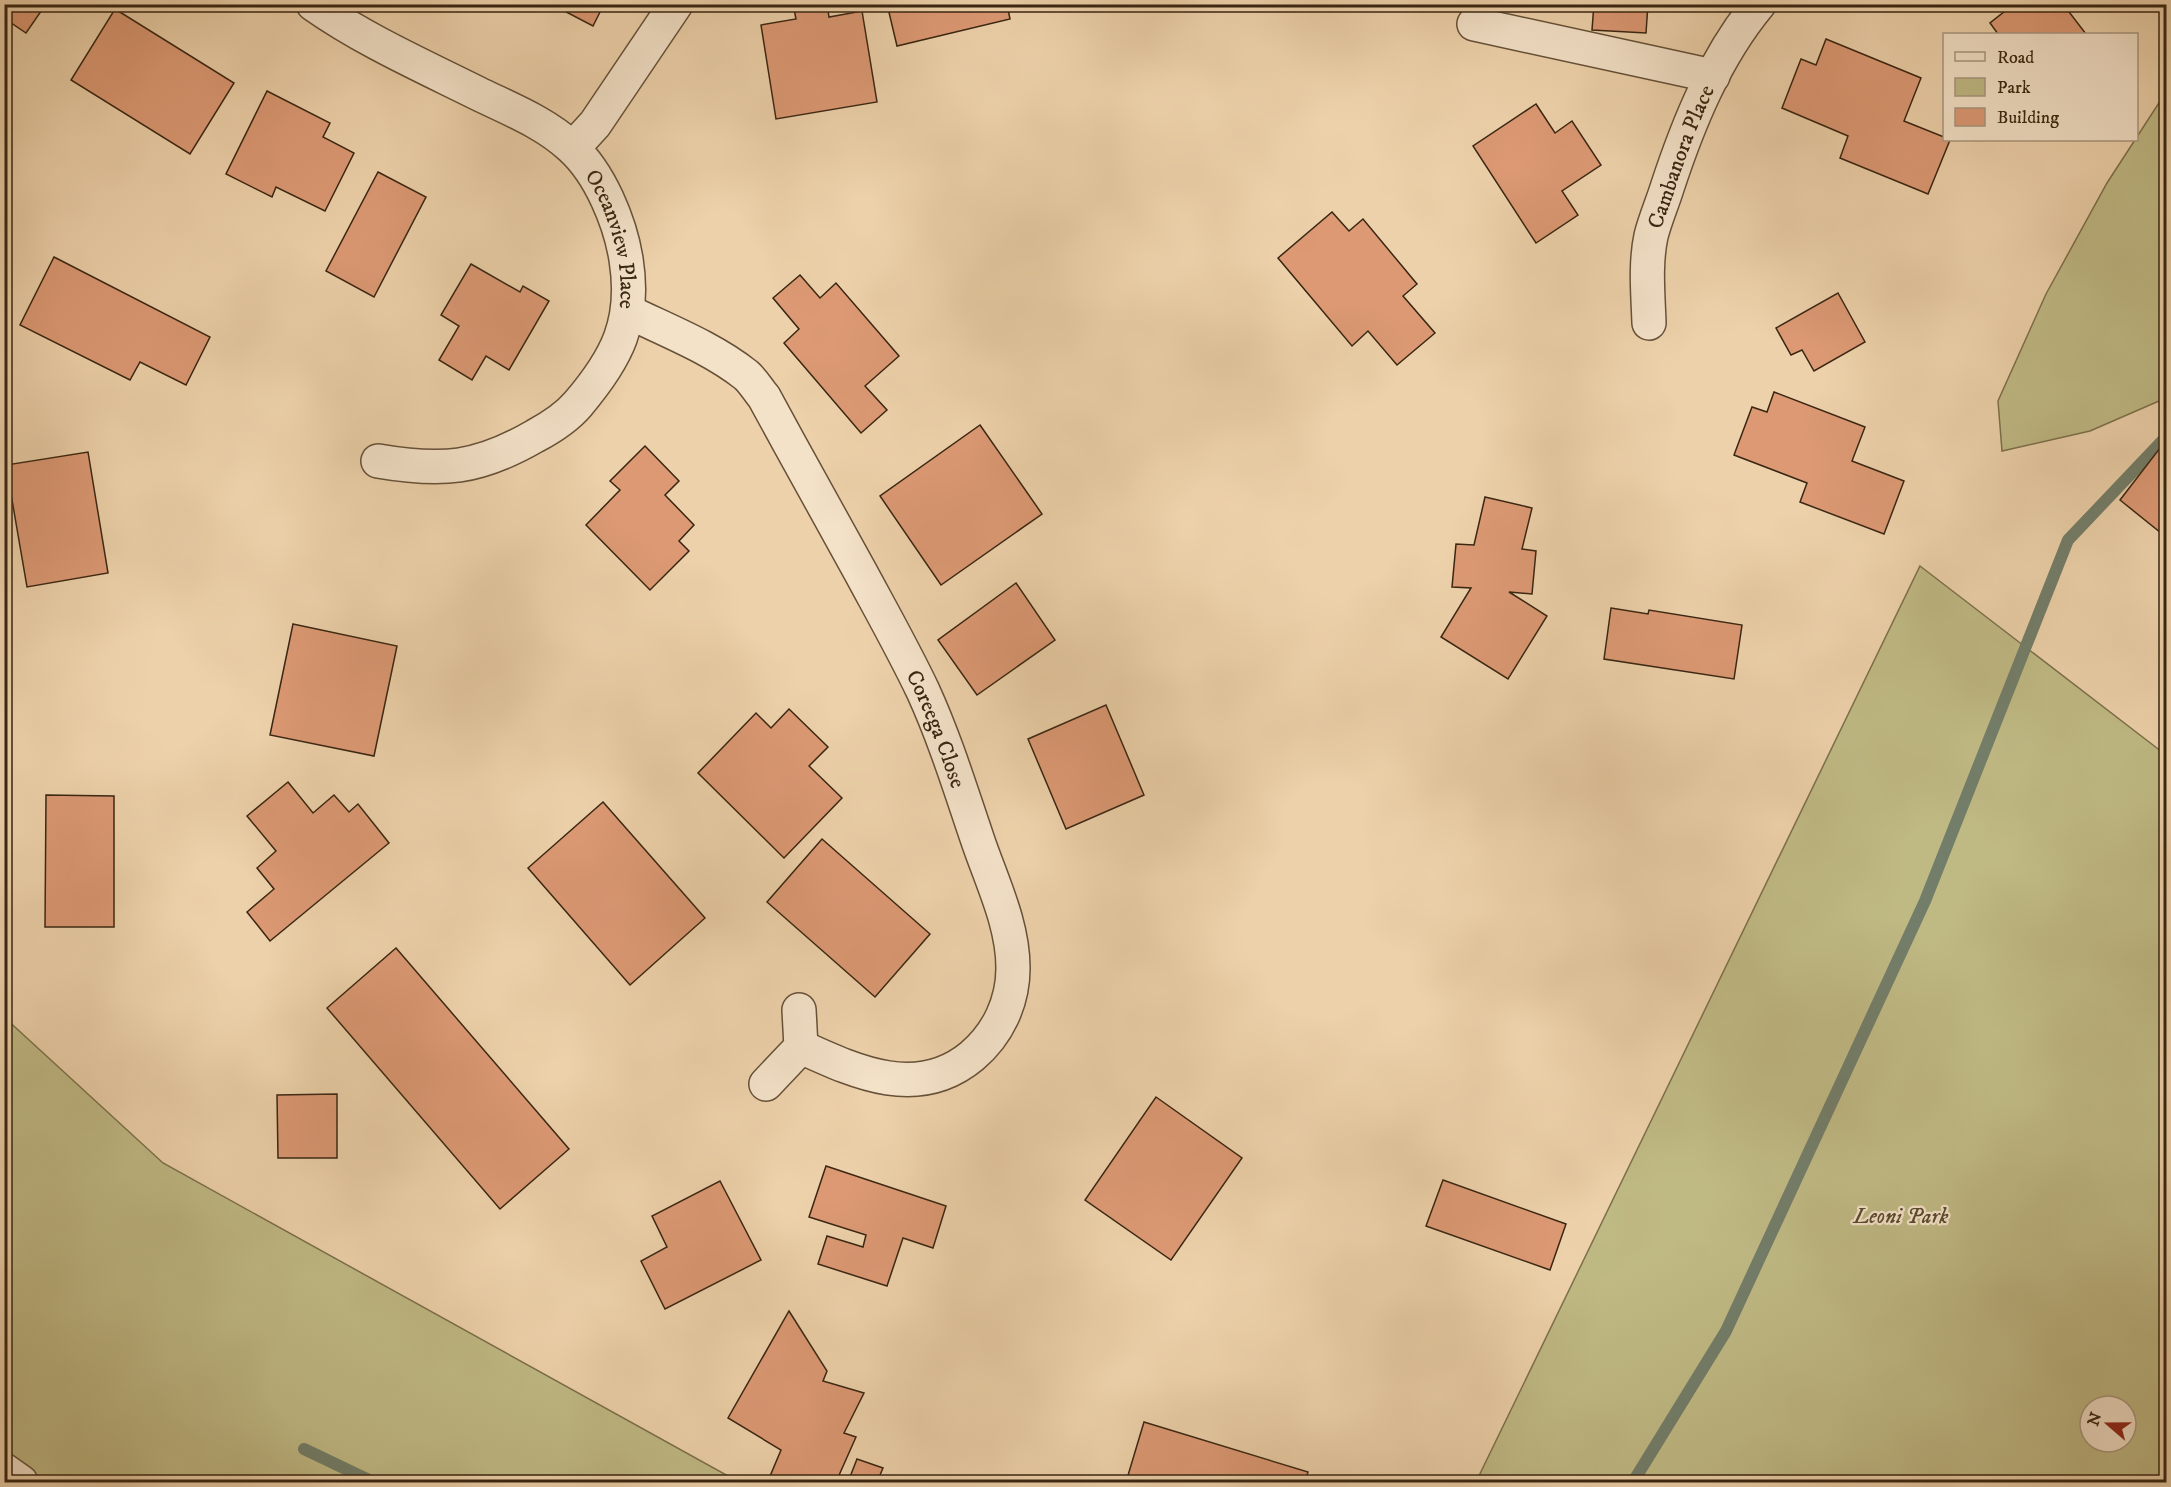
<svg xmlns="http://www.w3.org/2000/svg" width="2171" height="1487" viewBox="0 0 2171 1487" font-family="'IM FELL DW Pica',serif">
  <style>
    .green { fill: #bfb984; stroke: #7c704b; stroke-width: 1.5; fill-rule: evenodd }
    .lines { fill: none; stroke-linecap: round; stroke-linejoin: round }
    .stream { stroke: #737e6a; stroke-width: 12 }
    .building { fill: #dc9974; stroke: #392612; stroke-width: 1.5 }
    .minor-casing { stroke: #665138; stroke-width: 36 }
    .tertiary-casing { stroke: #665138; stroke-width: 36 }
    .minor { stroke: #f3e1c8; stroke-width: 33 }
    .tertiary { stroke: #f3e1c8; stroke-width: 33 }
    .labels { text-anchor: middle; stroke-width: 4.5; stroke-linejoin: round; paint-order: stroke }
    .street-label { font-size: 22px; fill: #392612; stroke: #f3e1c8 }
    .park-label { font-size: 22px; font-style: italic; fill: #5a4b2e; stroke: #f3e1c8 }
  </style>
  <rect width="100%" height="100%" fill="#edd1aa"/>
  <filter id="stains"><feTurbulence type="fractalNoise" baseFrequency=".00333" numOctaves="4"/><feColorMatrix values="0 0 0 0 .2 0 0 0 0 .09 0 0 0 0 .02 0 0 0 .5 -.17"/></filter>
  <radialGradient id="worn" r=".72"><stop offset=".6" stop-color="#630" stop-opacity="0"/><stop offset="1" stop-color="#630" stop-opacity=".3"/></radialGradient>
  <!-- green -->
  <g class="green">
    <polygon points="2166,92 2166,398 2090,431 2002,451 1998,401 2046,294 2107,183"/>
    <path d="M1920 566 2166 755V1482H1476ZM2090 1406H2126V1442H2090Z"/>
    <polygon points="4,1017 163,1163 739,1482 5,1482"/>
  </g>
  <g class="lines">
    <!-- stream -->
    <g class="stream">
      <polyline points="304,1449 373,1482"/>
      <polyline points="1633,1482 1726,1331 1925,901 2068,540 2166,437"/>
    </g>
  </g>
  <!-- building -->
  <g class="building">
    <polygon points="4,4 46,4 26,33 4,18"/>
    <polygon points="551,4 604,4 593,26"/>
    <polygon points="793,4 827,4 829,17 862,11 877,102 776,119 761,25 796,19"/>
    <polygon points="887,4 1007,4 1010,19 897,46"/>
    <polygon points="1040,4 1136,4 1136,9 1040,11"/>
    <polygon points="1594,4 1648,4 1646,33 1592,30"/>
    <polygon points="2014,4 2063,4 2086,34 1998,34 1990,23"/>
    <polygon points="115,9 234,83 190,154 71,80"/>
    <polygon points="1826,39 1921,78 1904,121 1944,137 1944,140 1950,140 1928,194 1840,158 1848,136 1782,108 1801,59 1816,65"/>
    <polygon points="267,91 330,123 323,137 354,153 325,211 276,187 272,197 226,174"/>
    <polygon points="1536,104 1555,133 1572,121 1601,165 1562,191 1578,215 1536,243 1473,146"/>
    <polygon points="378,172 426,197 374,297 326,271"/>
    <polygon points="1332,212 1349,231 1363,219 1417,284 1403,296 1435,333 1397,365 1368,331 1352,346 1278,258"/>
    <polygon points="54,257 210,337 186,385 140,362 130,380 20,325"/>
    <polygon points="471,264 520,292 523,286 549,301 509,370 486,356 472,380 439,360 459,326 441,315"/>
    <polygon points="800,275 820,298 836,283 899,356 865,386 887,410 861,433 784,343 799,329 773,298"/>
    <polygon points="1838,293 1865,342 1814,371 1802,350 1791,355 1776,328"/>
    <polygon points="1774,392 1865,427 1852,461 1904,481 1884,534 1800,502 1807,483 1734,455 1752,407 1767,412"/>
    <polygon points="980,425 1042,514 941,585 880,496"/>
    <polygon points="645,446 679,481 665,495 694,525 679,541 689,551 650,590 586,525 620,490 610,481"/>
    <polygon points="2160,448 2166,453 2166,537 2120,500"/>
    <polygon points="88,452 108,573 27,587 6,465"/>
    <polygon points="1485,497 1532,508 1522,549 1536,551 1532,594 1509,592 1547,616 1508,679 1441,637 1471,588 1452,587 1456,544 1474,545"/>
    <polygon points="1016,583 1055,640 977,695 938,640"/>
    <polygon points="1611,608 1648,614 1649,610 1742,625 1734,679 1604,659"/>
    <polygon points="293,624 397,646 374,756 270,735"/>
    <polygon points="1106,705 1144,795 1066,829 1028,739"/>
    <polygon points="789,709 828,747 809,766 842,798 784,858 698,773 756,713 771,728"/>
    <polygon points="288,782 313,813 334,795 349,812 358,804 389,843 270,941 247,912 274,889 257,868 276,851 247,816"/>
    <polygon points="46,795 114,796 114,927 45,927"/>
    <polygon points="603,802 705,918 630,985 528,868"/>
    <polygon points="822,839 930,934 875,997 767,902"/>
    <polygon points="396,948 569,1149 500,1209 327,1008"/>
    <polygon points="337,1094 337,1158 278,1158 277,1095"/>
    <polygon points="1156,1097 1242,1158 1171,1260 1085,1200"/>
    <polygon points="826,1166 946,1206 933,1248 903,1238 887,1286 818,1264 827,1236 863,1247 866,1235 809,1217"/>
    <polygon points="1443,1180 1566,1224 1550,1270 1426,1226"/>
    <polygon points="720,1181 761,1260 665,1309 641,1261 667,1247 652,1216"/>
    <polygon points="789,1311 827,1371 823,1381 864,1393 844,1433 856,1437 836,1482 776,1482 768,1481 781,1450 728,1418"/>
    <polygon points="1144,1422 1308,1472 1305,1482 1126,1482"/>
    <polygon points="857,1459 883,1468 877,1482 848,1482"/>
  </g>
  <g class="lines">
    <!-- minor casing -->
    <g class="minor-casing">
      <g id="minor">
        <path id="s1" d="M313 4C364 40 425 67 481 95 512 110 545 123 571 147 600 173 620 222 626 259 636 322 617 358 578 404 567 417 550 428 535 436 478 469 442 472 378 461"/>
        <polyline points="1474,24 1713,76"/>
        <polyline points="573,148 595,124 676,4"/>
        <path id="s2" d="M629 312C668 331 712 348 746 375 753 381 758 390 764 397 796 456 829 515 861 573 882 612 904 651 923 691 945 739 961 791 978 841 992 882 1013 924 1013 968 1013 1002 998 1034 972 1056 918 1101 856 1072 801 1047"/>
        <path id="s3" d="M1649 323C1648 294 1645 264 1651 236 1655 220 1662 204 1667 188 1688 124 1715 57 1759 4"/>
        <polyline points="766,1084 801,1047 799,1010"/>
      </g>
    </g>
    <!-- tertiary casing -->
    <g class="tertiary-casing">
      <polyline id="tertiary" points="4,1470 21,1482"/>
    </g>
    <!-- minor -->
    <use href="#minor" class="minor"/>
    <!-- tertiary -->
    <use href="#tertiary" class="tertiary"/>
  </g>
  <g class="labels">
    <!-- street labels -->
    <g class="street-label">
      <text dy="8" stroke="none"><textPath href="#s3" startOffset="172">Cambanora Place</textPath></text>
      <text dy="8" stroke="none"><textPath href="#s1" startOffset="400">Oceanview Place</textPath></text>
      <text dy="8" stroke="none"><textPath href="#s2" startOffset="536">Coreega Close</textPath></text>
    </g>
    <!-- park labels -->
    <g class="park-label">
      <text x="1901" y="1223">Leoni Park</text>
    </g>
  </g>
  <!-- margin -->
  <rect width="2171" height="1487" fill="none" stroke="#edd1aa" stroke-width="24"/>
  <rect x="6" y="6" width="2159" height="1475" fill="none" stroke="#392612" stroke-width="3"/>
  <rect x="12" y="12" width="2147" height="1463" fill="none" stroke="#392612" stroke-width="1.5"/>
  <!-- legend -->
  <rect x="1943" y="33" width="195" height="108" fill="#f3e1c8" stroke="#a9967f" stroke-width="1.5"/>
  <rect x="1955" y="52" width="30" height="9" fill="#f3e1c8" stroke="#a9967f" stroke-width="1.5"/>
  <text x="1997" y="63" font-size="18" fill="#392612">Road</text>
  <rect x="1955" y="78" width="30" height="18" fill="#bfb984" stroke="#a9967f" stroke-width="1.5"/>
  <text x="1997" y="93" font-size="18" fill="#392612">Park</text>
  <rect x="1955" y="108" width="30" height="18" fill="#dc9974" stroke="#a9967f" stroke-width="1.5"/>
  <text x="1997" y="123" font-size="18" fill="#392612">Building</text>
  <!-- north arrow -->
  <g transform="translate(2108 1424) rotate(290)"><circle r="28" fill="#f3e1c8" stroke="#a9967f" stroke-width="1.5"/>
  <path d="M0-4.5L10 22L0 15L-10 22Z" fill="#8f2418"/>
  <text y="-9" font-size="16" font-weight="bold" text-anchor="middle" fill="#392612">N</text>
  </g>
  <rect width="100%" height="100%" filter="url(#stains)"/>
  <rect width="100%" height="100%" fill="url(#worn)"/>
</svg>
